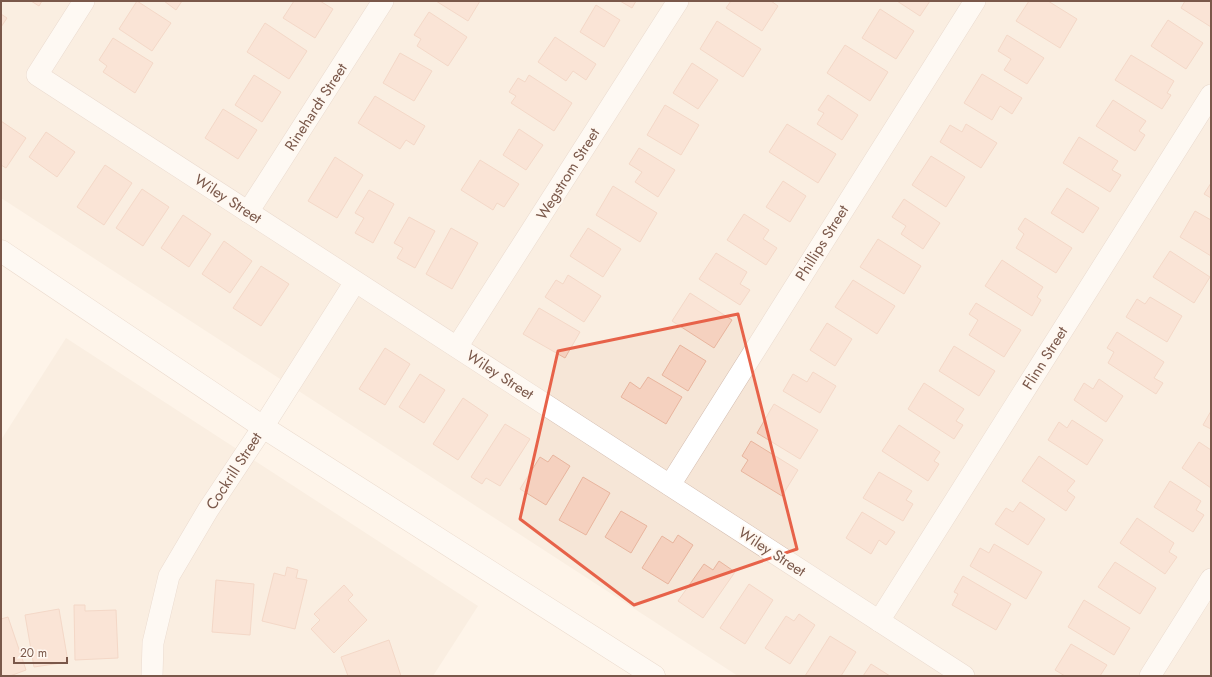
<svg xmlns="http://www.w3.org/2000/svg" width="1212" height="677" viewBox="0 0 1212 677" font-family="Jost,sans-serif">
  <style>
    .residential { fill: #f6e6d7 }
    .building { fill: #f5d1bf; stroke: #e8b59e }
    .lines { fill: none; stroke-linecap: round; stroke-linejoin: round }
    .minor-casing { stroke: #d4bdb0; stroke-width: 22 }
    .secondary-casing { stroke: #d7bdad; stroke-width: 23 }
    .minor { stroke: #fff; stroke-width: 21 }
    .secondary { stroke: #fff; stroke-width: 22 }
    .marked { fill: none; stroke: #e76249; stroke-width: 3; stroke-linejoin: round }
    .labels { text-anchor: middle; stroke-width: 4; stroke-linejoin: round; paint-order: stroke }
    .street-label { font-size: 15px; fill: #7a584a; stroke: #fff8f1 }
  </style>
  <rect width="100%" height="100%" fill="#fef4e9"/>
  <!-- residential -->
  <g class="residential">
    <polygon points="1,1 1211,1 1211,676 738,676 1,198"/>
    <polygon points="66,338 478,606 433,676 1,676 1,440"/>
  </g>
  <!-- building -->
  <g class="building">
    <polygon points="31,1 42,1 39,6"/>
    <polygon points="137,1 171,23 152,51 119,29"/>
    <polygon points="164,1 182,1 176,10"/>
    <polygon points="294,1 320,1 333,9 315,38 283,18"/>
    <polygon points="436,1 480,1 468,21"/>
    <polygon points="620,1 636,1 632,8"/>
    <polygon points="731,1 771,1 778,6 762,31 726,8"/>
    <polygon points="897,1 930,1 920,16"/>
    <polygon points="1029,1 1048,1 1077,19 1060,48 1016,21"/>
    <polygon points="1185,1 1211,1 1211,27 1181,8"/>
    <polygon points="596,5 620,20 604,47 580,32"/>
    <polygon points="880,9 914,31 896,59 862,38"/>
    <polygon points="429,12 467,37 448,66 417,46 421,39 414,35"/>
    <polygon points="1,14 7,18 1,27"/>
    <polygon points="1168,20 1203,43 1186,69 1151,46"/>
    <polygon points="717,21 761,49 743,77 700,49"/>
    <polygon points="265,23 307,51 289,79 247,52"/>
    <polygon points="1007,35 1044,58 1027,84 1004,70 1011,59 998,51"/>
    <polygon points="555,37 596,64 586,80 573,71 566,81 538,62"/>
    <polygon points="113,38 153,63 135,93 103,72 107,66 99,60"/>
    <polygon points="845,45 888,72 870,101 827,73"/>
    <polygon points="400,53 432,71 414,101 383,83"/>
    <polygon points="1131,55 1174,81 1167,93 1171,95 1162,109 1115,80"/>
    <polygon points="692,63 718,80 698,109 673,93"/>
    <polygon points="982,74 1022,98 1012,114 1000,106 992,120 964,103"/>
    <polygon points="254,75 281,92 262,122 235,105"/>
    <polygon points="529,75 572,103 554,131 511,103 516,96 509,92 518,78 525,82"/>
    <polygon points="828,95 858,115 842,140 817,124 824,113 818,110"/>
    <polygon points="375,96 425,126 414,145 406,140 400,149 358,123"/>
    <polygon points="1113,100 1146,121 1139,131 1145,135 1135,151 1096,126"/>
    <polygon points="665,105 699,125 681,155 647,135"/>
    <polygon points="223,109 257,130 238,159 205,138"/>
    <polygon points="1,121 26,138 6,168 1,165"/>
    <polygon points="787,124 836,154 818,183 769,152"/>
    <polygon points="966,124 997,143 981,168 940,142 950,125 962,132"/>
    <polygon points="519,129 543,145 526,170 503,155"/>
    <polygon points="46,132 75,152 57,177 29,157"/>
    <polygon points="1079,137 1118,161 1112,170 1121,175 1110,192 1063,163"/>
    <polygon points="639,148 675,170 658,197 635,182 642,172 629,164"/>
    <polygon points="931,156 965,177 946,207 912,185"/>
    <polygon points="335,157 363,175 337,218 308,201"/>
    <polygon points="480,160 519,184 504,207 497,203 493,210 461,190"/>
    <polygon points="105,165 132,183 104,225 77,207"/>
    <polygon points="783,181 806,196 790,222 766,207"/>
    <polygon points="1211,183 1211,198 1204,194"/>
    <polygon points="613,186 657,213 640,242 596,215"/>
    <polygon points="1067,188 1099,208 1083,233 1051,213"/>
    <polygon points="142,189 169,207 143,246 116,228"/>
    <polygon points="369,190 394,204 373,243 355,233 364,218 355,213"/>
    <polygon points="904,199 940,223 923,249 901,234 906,226 892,217"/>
    <polygon points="1195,211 1211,220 1211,256 1180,237"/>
    <polygon points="744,214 769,230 763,239 777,248 766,265 727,240"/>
    <polygon points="183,215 211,234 189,267 161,248"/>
    <polygon points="409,217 435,231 415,268 397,258 403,248 394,243"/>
    <polygon points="1025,218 1072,248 1056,273 1016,248 1024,234 1018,229"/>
    <polygon points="451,228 478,243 452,289 426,274"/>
    <polygon points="588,228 621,249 603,277 570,256"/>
    <polygon points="878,239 921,266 904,294 860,267"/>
    <polygon points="224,241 252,261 230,293 202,274"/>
    <polygon points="1170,251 1210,277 1194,303 1153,277"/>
    <polygon points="716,253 747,272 740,284 750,290 740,305 699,279"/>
    <polygon points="1002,260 1043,287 1037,297 1041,300 1032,316 985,286"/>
    <polygon points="261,266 289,284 261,326 233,308"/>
    <polygon points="568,275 601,296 584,322 545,297 556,280 563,284"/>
    <polygon points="853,280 895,306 877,334 835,307"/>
    <polygon points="690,293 732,320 714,348 672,321"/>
    <polygon points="1150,297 1182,316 1167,342 1126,317 1137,299 1145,304"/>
    <polygon points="976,303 1021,330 1004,357 969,335 978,320 969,314"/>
    <polygon points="539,308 580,332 565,358 523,334"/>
    <polygon points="827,323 852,339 835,366 810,350"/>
    <polygon points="1117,332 1164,362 1154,378 1163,383 1156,394 1108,363 1114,352 1107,348"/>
    <polygon points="680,345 706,361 688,391 662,375"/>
    <polygon points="954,346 995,371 979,396 939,371"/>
    <polygon points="385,348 410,364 385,405 359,389"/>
    <polygon points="813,372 836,386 820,413 783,391 793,374 807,382"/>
    <polygon points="420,374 445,390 424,423 399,407"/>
    <polygon points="648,377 682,397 666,424 621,397 630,382 640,389"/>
    <polygon points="1099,379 1123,396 1106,422 1074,400 1084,383 1093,389"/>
    <polygon points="924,383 964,409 956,421 963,425 954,439 908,409"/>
    <polygon points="463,398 488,415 458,460 433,444"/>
    <polygon points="774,404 818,430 800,459 757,433"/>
    <polygon points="1211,411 1211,429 1203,425"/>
    <polygon points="1072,420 1103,440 1087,465 1048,440 1059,422 1067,428"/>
    <polygon points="505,424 530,439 500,486 486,478 482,484 471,477"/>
    <polygon points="899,425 940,452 934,461 939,464 928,481 882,451"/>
    <polygon points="751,441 798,470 782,496 741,471 748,460 742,456"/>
    <polygon points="1199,442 1211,450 1211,488 1182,468"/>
    <polygon points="553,455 570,466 546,505 520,489 540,457 548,462"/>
    <polygon points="1039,456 1075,481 1067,491 1075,497 1066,511 1022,481"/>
    <polygon points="879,472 912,491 906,500 913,504 903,521 863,498"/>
    <polygon points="583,477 610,493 586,535 559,520"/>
    <polygon points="1170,481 1201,501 1196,510 1204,515 1193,532 1154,507"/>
    <polygon points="1020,502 1045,519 1028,545 995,524 1006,508 1013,512"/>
    <polygon points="621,511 647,526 631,553 605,537"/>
    <polygon points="862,512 895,532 886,545 879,540 871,554 846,538"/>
    <polygon points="1137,518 1174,543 1169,552 1177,557 1165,574 1120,543"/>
    <polygon points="678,535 693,545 668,584 642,568 662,536 673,543"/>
    <polygon points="994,544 1042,572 1026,599 970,566 980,548 989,553"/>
    <polygon points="719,561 735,572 703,618 678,601 704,564 713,570"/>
    <polygon points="1115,562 1156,588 1140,614 1098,587"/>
    <polygon points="287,567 298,570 296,578 307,580 295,629 262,621 274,573 285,576"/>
    <polygon points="963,576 1011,604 996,630 952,605 958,594 954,592"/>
    <polygon points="216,580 254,584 250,635 212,632"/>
    <polygon points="749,584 773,600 745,644 720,628"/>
    <polygon points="344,585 353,595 348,600 367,620 334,653 311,629 320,620 314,614"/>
    <polygon points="1084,600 1130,628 1114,655 1068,627"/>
    <polygon points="74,605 85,605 85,611 116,610 118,658 75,660"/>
    <polygon points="59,609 68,662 34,667 25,615"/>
    <polygon points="799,614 815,625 790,664 765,648 786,616 794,621"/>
    <polygon points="8,617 26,670 10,676 1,676 1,619"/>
    <polygon points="830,636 856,652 841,676 805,676"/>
    <polygon points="389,640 401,676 348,676 341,657"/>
    <polygon points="1071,644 1107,665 1100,676 1065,676 1055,670"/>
    <polygon points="871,664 890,676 863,676"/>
  </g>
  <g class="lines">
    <!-- minor casing -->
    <g class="minor-casing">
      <g id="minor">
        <polyline points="84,1 37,75 964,676"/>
        <polyline points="248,212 383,1"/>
        <polyline points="457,347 678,1"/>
        <polyline points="670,485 975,1"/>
        <polyline points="879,621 1211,95"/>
        <polyline points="152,676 153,643 169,576 208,510 263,427 355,282"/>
        <polyline points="1150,676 1211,579"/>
      </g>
    </g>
    <!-- secondary casing -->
    <g class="secondary-casing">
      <polyline id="secondary" points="1,251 263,427 654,676"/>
    </g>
    <!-- minor -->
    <use href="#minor" class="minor"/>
    <!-- secondary -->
    <use href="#secondary" class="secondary"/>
  </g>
  <!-- marked area -->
  <path d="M0 0H1212V677H0ZM738 314 797 549 634 605 520 519 558 351Z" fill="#fef4e9" fill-opacity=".55" fill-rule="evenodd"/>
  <path class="marked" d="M738 314 797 549 634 605 520 519 558 351Z"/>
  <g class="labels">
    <!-- street labels -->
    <g class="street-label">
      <text transform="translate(316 107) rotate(-57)" y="5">Rinehardt Street</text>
      <text transform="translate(568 174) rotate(-58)" y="5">Wegstrom Street</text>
      <text transform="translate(228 199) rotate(33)" y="5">Wiley Street</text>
      <text transform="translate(822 243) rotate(-58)" y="5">Phillips Street</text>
      <text transform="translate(1045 358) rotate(-58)" y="5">Flinn Street</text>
      <text transform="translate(500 375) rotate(33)" y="5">Wiley Street</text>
      <text transform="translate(234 471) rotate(-57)" y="5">Cockrill Street</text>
      <text transform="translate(772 552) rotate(33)" y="5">Wiley Street</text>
    </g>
  </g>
  <!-- border -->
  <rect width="1212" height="677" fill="none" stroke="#7a584a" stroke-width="4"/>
  <!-- scale -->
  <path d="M14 657v6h53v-6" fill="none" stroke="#7a584a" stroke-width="2"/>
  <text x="20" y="657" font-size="12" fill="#7a584a" stroke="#fff8f1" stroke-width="3" paint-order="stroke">20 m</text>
</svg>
